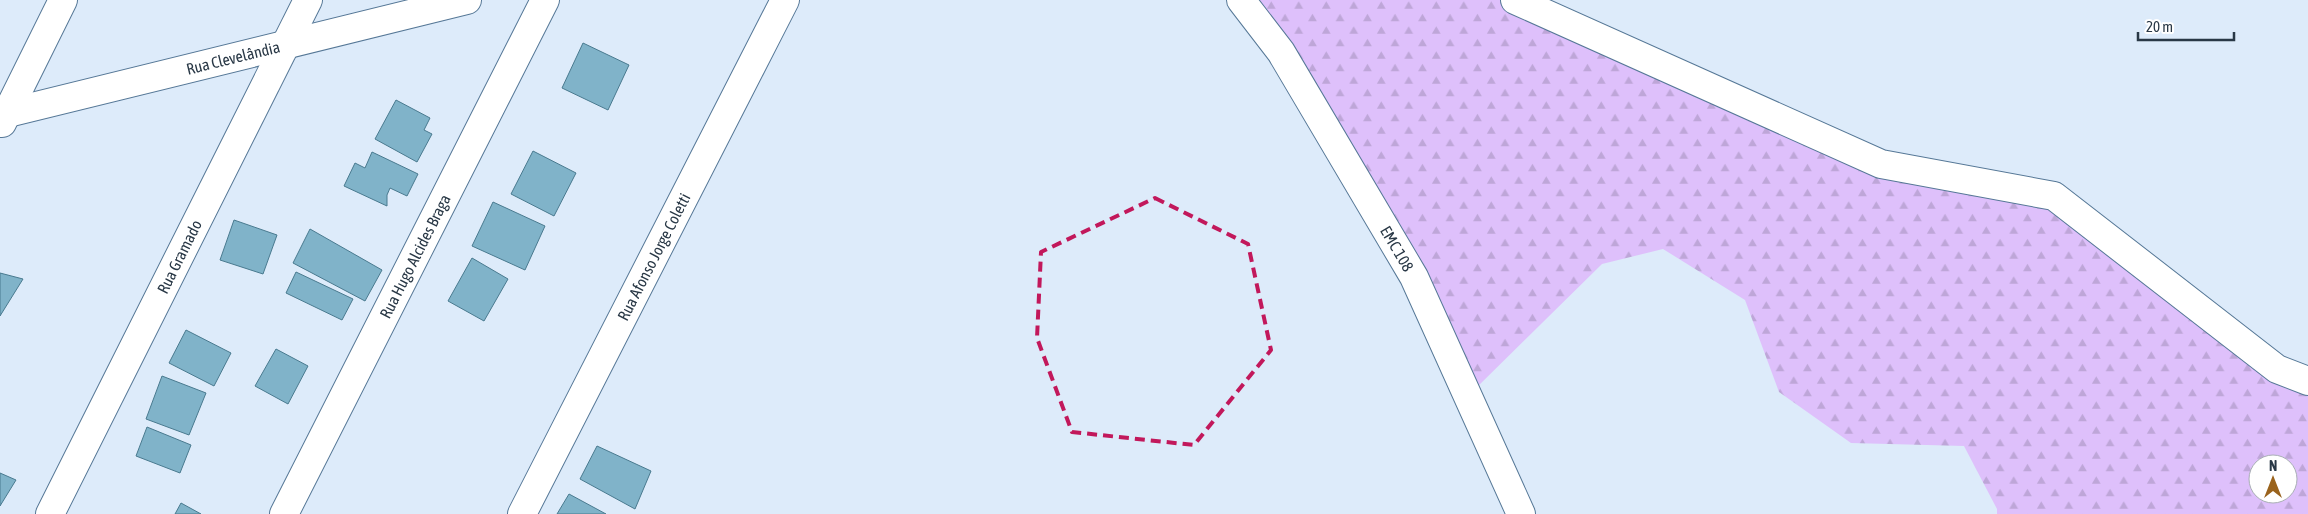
<svg xmlns="http://www.w3.org/2000/svg" width="2308" height="514" viewBox="0 0 2308 514" font-family="'Asap Condensed',sans-serif">
  <style>
    .forest { fill: url(#forest-firs); fill-rule: evenodd }
    .building { fill: #80b3c9; stroke: #497a8f }
    .lines { fill: none; stroke-linecap: round; stroke-linejoin: round }
    .street-casing { stroke: #567897; stroke-width: 30 }
    .street { stroke: #fff; stroke-width: 28 }
    .marked { fill: none; stroke: #c2185b; stroke-width: 4; stroke-dasharray: 10 6; stroke-linejoin: round }
    .labels { text-anchor: middle; stroke-width: 4; stroke-linejoin: round; paint-order: stroke }
    .street-label { font-size: 16px; fill: #293846; stroke: #fff }
  </style>
  <defs>
    <pattern id="forest-firs" width="22" height="20" patternUnits="userSpaceOnUse" patternTransform="scale(1.25)"><rect width="22" height="20" fill="#dec0fb"/><path d="M5 1l3.5 6h-7zM16 11l3.5 6h-7z" fill="#bea6d8"/></pattern>
  </defs>
  <rect width="100%" height="100%" fill="#ddebfa"/>
  <!-- forest -->
  <path class="forest" d="M1241 0H1527L1881 164 2054 196 2308 381V514H1997V509L1964 446 1851 443 1779 392 1745 300 1663 249 1602 264 1468 396ZM2258 464H2288V494H2258Z"/>
  <!-- building -->
  <g class="building">
    <polygon points="583,43 629,65 608,110 562,88"/>
    <polygon points="396,100 430,118 424,130 432,134 417,162 375,139"/>
    <polygon points="533,151 576,173 554,216 511,194"/>
    <polygon points="372,152 418,174 407,196 390,188 387,195 387,206 344,186 355,163 365,168"/>
    <polygon points="493,202 545,226 525,270 472,246"/>
    <polygon points="234,220 277,235 263,274 220,260"/>
    <polygon points="310,229 382,270 365,301 293,263"/>
    <polygon points="472,258 508,279 484,321 448,301"/>
    <polygon points="296,272 353,299 342,320 286,293"/>
    <polygon points="0,273 23,279 0,316"/>
    <polygon points="186,330 231,353 214,386 169,363"/>
    <polygon points="276,349 308,366 288,404 255,386"/>
    <polygon points="162,376 206,393 189,435 146,419"/>
    <polygon points="147,427 191,445 180,473 136,456"/>
    <polygon points="597,446 651,471 635,509 580,479"/>
    <polygon points="0,473 16,480 0,506"/>
    <polygon points="569,494 606,514 557,514"/>
    <polygon points="181,503 201,514 175,514"/>
  </g>
  <g class="lines">
    <!-- street casing -->
    <g class="street-casing">
      <g id="street">
        <path id="s1" d="M1241 0 1281 52 1414 277 1521 514"/>
        <polyline points="1515,0 1881,164 2054,196 2277,369 2308,381"/>
        <path id="s2" d="M0 115 467 0"/>
        <polyline points="2,123 63,0"/>
        <path id="s3" d="M50 514 308 0"/>
        <path id="s4" d="M284 514 545 0"/>
        <path id="s5" d="M522 514 785 0"/>
      </g>
    </g>
    <!-- street -->
    <use href="#street" class="street"/>
  </g>
  <!-- marked area -->
  <path class="marked" d="M1155 198 1248 244 1271 350 1194 445 1072 432 1037 338 1041 252Z"/>
  <g class="labels">
    <!-- street labels -->
    <g class="street-label">
      <text dy="6" stroke="none"><textPath href="#s2" startOffset="240">Rua Clevelândia</textPath></text>
      <text dy="6" stroke="none"><textPath href="#s1" startOffset="294">EMC 108</textPath></text>
      <text dy="6" stroke="none"><textPath href="#s3" startOffset="288">Rua Gramado</textPath></text>
      <text dy="6" stroke="none"><textPath href="#s4" startOffset="289">Rua Hugo Alcides Braga</textPath></text>
      <text dy="6" stroke="none"><textPath href="#s5" startOffset="289">Rua Afonso Jorge Coletti</textPath></text>
    </g>
  </g>
  <!-- north arrow -->
  <g transform="translate(2273 479)"><circle r="24" fill="#ffffff" stroke="#a9afb5"/>
  <path d="M0-4L9 19L0 12L-9 19Z" fill="#9a631d"/>
  <text y="-8" font-size="14" font-weight="bold" text-anchor="middle" fill="#293846">N</text>
  </g>
  <!-- scale -->
  <path d="M2138 32v8h96v-8" fill="none" stroke="#293846" stroke-width="2.5"/>
  <text x="2146" y="32" font-size="15" fill="#293846" stroke="#ffffff" stroke-width="4" paint-order="stroke">20 m</text>
</svg>
